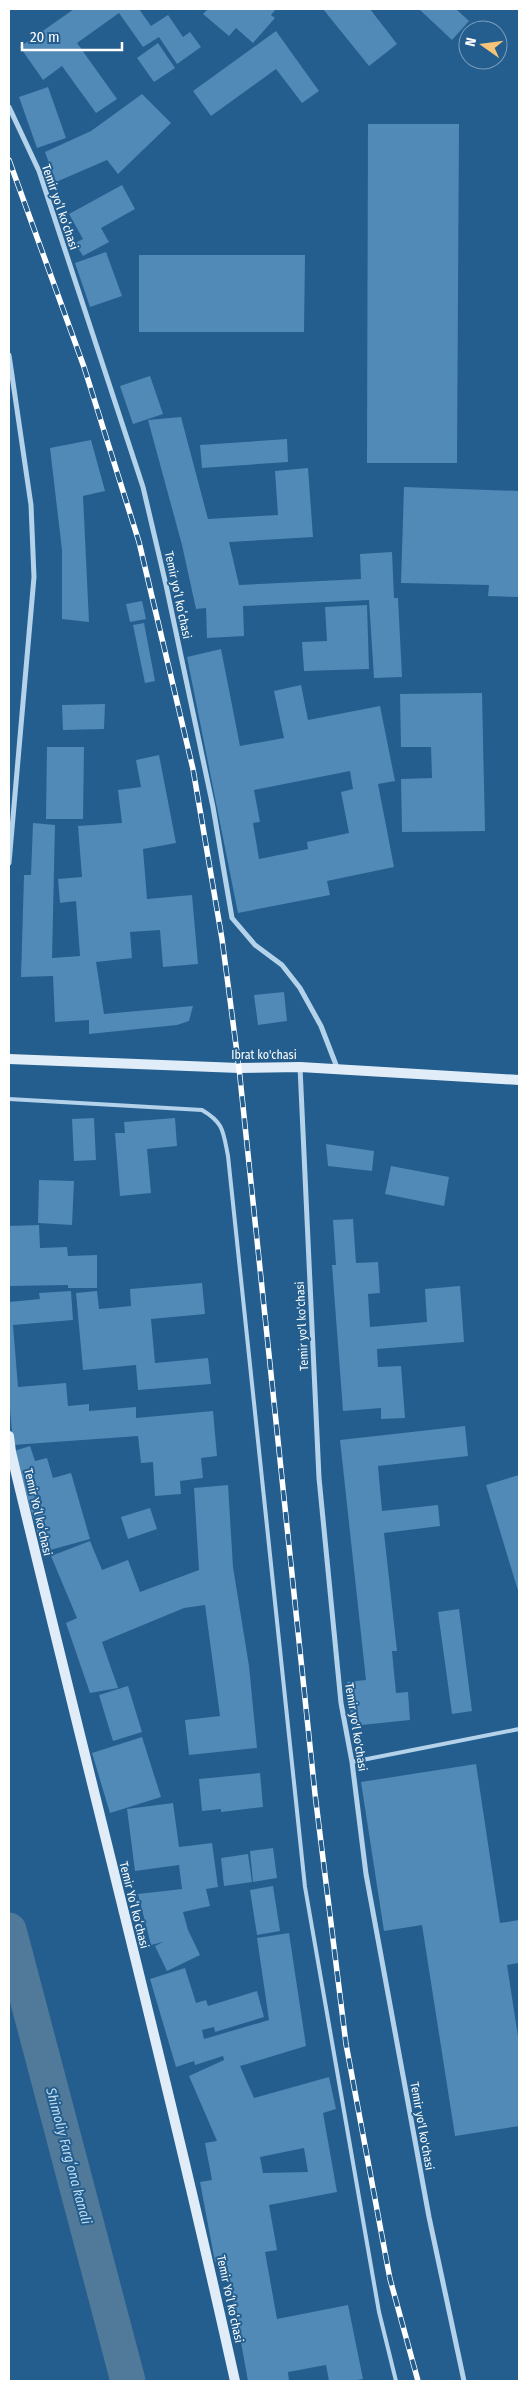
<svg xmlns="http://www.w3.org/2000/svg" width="528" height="2390" viewBox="0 0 528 2390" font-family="'Fira Sans Condensed',sans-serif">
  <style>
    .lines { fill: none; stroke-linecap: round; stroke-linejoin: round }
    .canal { stroke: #51799a; stroke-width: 35 }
    .building { fill: #5189b7; fill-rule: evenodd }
    .lane { stroke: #b4d3eb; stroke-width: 4 }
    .street { stroke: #b4d3eb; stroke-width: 5 }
    .secondary { stroke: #e0edf9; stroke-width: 10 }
    .rail-casing { stroke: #fff; stroke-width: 5.5 }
    .rail { stroke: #245e8e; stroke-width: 4; stroke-dasharray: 11; stroke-linecap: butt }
    .labels { text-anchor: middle; stroke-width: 4; stroke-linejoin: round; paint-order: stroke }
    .street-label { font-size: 12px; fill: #fff; stroke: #245e8e }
    .water-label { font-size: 14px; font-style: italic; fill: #c0ddf2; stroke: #245e8e }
  </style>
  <rect width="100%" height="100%" fill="#245e8e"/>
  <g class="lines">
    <!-- canal -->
    <polyline class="canal" points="9,1930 128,2381"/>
  </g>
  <!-- building -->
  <g class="building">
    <polygon points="74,9 139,9 151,26 168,15 183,37 190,32 201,47 177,64 159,37 143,47 119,13 77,43 117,99 96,113 62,66 43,80 20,47"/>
    <polygon points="208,9 276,9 271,15 275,18 253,43 236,28 229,36 203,14"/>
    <polygon points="323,9 370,9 397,44 369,66"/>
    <polygon points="419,9 456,9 469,21 452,40"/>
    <polygon points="276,31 319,91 302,103 276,69 211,116 193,91"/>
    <polygon points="158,43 175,68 154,82 137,58"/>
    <polygon points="48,87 66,138 37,148 19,97"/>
    <polygon points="142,94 171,123 118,174 107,160 56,182 45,152 91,131"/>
    <polygon points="368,124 459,124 457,463 367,463"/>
    <polygon points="122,185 135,209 101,228 109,242 83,256 75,243 83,239 69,214"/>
    <polygon points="106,252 122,296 90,307 75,263"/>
    <polygon points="139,255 305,255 304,332 139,332"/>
    <polygon points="150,376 163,414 133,424 120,386"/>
    <polygon points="181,417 208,519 278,515 275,471 308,468 313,537 229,542 239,585 361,579 360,554 392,552 394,598 398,598 402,677 374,678 369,600 243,606 244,636 207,638 206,608 196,609 182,545 148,420"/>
    <polygon points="287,439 288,462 202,468 200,445"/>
    <polygon points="91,440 105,491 83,496 89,622 62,619 62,550 50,448"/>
    <polygon points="404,487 519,491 519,597 488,596 489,585 401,583"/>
    <polygon points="142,601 146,619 130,622 126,604"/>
    <polygon points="367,605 369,669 304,671 302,642 327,641 325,607"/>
    <polygon points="144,623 155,681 145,683 133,625"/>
    <path d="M221 649 240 746 284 738 274 691 301 685 308 720 380 706 395 781 378 784 394 867 327 881 330 895 238 913 187 657ZM350 771 353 789 341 792 349 833 307 842 308 849 259 859 253 823 260 822 254 790Z"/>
    <polygon points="482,693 485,831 402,832 401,779 432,778 431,747 401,747 400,694"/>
    <polygon points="105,704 104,729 63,730 62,705"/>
    <polygon points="47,747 84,747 83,819 46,819"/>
    <polygon points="159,755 176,843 143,849 147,899 192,895 198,964 163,967 160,930 130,932 132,958 96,962 104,1014 193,1006 189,1021 177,1025 89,1034 89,1020 55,1022 53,976 21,977 24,875 31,875 33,823 55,825 52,958 80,956 76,901 60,903 58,879 82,877 78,826 122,823 118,790 141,787 136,760"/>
    <polygon points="284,992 287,1021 258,1025 254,995"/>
    <polygon points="94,1118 96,1160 74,1161 72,1119"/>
    <polygon points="175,1118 177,1146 147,1149 151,1193 120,1196 115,1133 125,1133 124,1122"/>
    <polygon points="326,1144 374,1151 372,1171 328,1166"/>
    <polygon points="391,1166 449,1177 444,1206 385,1194"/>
    <polygon points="39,1180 74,1181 72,1225 38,1223"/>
    <polygon points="353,1219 356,1263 378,1262 380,1293 368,1294 370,1327 427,1322 425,1289 460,1286 464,1342 377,1349 378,1367 401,1366 405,1418 381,1419 381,1408 343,1411 332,1265 336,1265 333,1220"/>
    <polygon points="39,1225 40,1248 67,1247 68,1256 97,1255 97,1288 68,1288 68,1285 9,1286 9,1226"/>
    <polygon points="202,1283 205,1314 151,1319 155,1363 208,1358 211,1384 138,1390 136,1365 83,1370 76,1293 97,1291 99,1309 131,1306 130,1289"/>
    <polygon points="71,1291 73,1320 13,1325 18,1387 66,1383 68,1406 89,1404 89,1411 136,1407 136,1418 213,1411 217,1456 201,1458 203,1478 180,1481 181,1494 155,1496 153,1462 141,1463 138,1436 13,1445 9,1396 9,1302 40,1299 39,1293"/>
    <polygon points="465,1426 468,1456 378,1466 382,1511 438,1505 440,1526 384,1533 397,1651 392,1651 396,1693 408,1692 410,1720 352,1726 347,1682 366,1680 340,1440"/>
    <polygon points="30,1446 35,1461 47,1458 53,1478 71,1473 90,1539 43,1552 14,1451"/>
    <polygon points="519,1475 519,1594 486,1485"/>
    <polygon points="228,1485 233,1567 249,1666 257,1748 189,1755 185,1720 220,1716 205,1605 184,1608 102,1642 118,1688 90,1693 66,1623 77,1618 51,1556 90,1541 102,1570 128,1560 140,1592 199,1570 194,1488"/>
    <polygon points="150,1508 157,1529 128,1539 121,1517"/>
    <polygon points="459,1609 472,1711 452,1714 438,1612"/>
    <polygon points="128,1686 142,1732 113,1741 99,1695"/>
    <polygon points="142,1737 161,1797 110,1813 92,1753"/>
    <polygon points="476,1764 500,1923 519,1920 519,1963 507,1965 519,2043 519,2126 455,2136 422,1925 384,1931 361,1782"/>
    <polygon points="260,1773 263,1807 221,1812 221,1809 202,1811 199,1779"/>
    <polygon points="173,1803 179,1847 212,1843 218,1887 206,1889 210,1906 183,1912 188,1930 200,1955 167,1971 155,1946 163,1942 151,1945 138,1894 182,1889 179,1865 135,1871 127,1809"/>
    <polygon points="273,1848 277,1878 253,1882 250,1851"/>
    <polygon points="248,1854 252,1882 224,1886 221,1858"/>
    <polygon points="273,1886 280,1931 257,1935 250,1890"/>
    <path d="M289 1933 306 2046 240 2066 254 2098 329 2077 336 2109 323 2113 337 2192 269 2205 277 2250 265 2252 277 2319 348 2305 363 2379 350 2381H329L326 2365 288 2372 289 2381H248L226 2259 215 2262 200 2182 212 2180 205 2143 217 2141 189 2076 224 2060 223 2056 195 2065 194 2061 176 2067 150 1979 185 1968 196 2003 206 2000 208 2006 257 1991 264 2017 215 2032 214 2027 202 2030 204 2039 269 2020 257 1938ZM304 2148 308 2172 263 2173 260 2157Z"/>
  </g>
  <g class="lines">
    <!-- lane -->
    <g class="lane">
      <path d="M9 1099 202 1110C224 1123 223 1131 228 1156L305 1887 379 2312 396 2381"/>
      <polyline points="352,1762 519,1729"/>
    </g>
    <!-- street -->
    <g class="street">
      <polyline points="9,107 39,171 143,487 166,585 213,807 232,918 255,945 282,965 300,988 321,1026 338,1070"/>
      <polyline points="9,355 31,505 34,577 9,863"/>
      <polyline points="300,1067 319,1478 341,1703 352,1762 366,1874 429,2217 464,2381"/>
    </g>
    <!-- secondary -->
    <g class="secondary">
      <polyline points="9,1059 239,1068 300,1067 519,1080"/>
      <path d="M9 1436 11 1452C85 1762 166 2070 235 2381"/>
    </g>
    <!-- rail casing -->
    <g class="rail-casing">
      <polyline id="rail" points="9,160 84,367 139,542 193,769 222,939 239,1068 315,1794 346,2044 390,2279 418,2381"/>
    </g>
    <!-- rail -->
    <use href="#rail" class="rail"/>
  </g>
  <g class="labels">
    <!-- street labels -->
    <g class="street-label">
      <text transform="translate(60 207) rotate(71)" y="4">Temir yoʻl koʻchasi</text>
      <text transform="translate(178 595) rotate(78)" y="4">Temir yoʻl koʻchasi</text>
      <text x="264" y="1059">Ibrat ko'chasi</text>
      <text transform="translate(302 1326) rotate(-93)" y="4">Temir yo'l ko'chasi</text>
      <text transform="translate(38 1512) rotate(77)" y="4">Temir Yoʻl koʻchasi</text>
      <text transform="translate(356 1727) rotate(81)" y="4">Temir yo'l ko'chasi</text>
      <text transform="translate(134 1905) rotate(76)" y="4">Temir Yoʻl koʻchasi</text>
      <text transform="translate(422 2126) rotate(80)" y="4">Temir yo'l ko'chasi</text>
      <text transform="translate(230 2299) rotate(78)" y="4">Temir Yoʻl koʻchasi</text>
    </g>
    <!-- water labels -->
    <g class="water-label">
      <text transform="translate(69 2156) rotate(75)" y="5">Shimoliy Fargʻona kanali</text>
    </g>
  </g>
  <!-- border -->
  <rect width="528" height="2390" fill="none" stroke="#ffffff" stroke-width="20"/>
  <!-- north arrow -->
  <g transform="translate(483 45) rotate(284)"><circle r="24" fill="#245e8e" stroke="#7c9ebb"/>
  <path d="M0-4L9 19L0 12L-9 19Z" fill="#f5c478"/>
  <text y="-8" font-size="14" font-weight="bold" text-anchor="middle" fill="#ffffff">N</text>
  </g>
  <!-- scale -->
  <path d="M22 42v8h100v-8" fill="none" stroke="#ffffff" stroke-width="2.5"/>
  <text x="30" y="42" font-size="15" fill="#ffffff" stroke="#245e8e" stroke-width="4" paint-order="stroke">20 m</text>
</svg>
